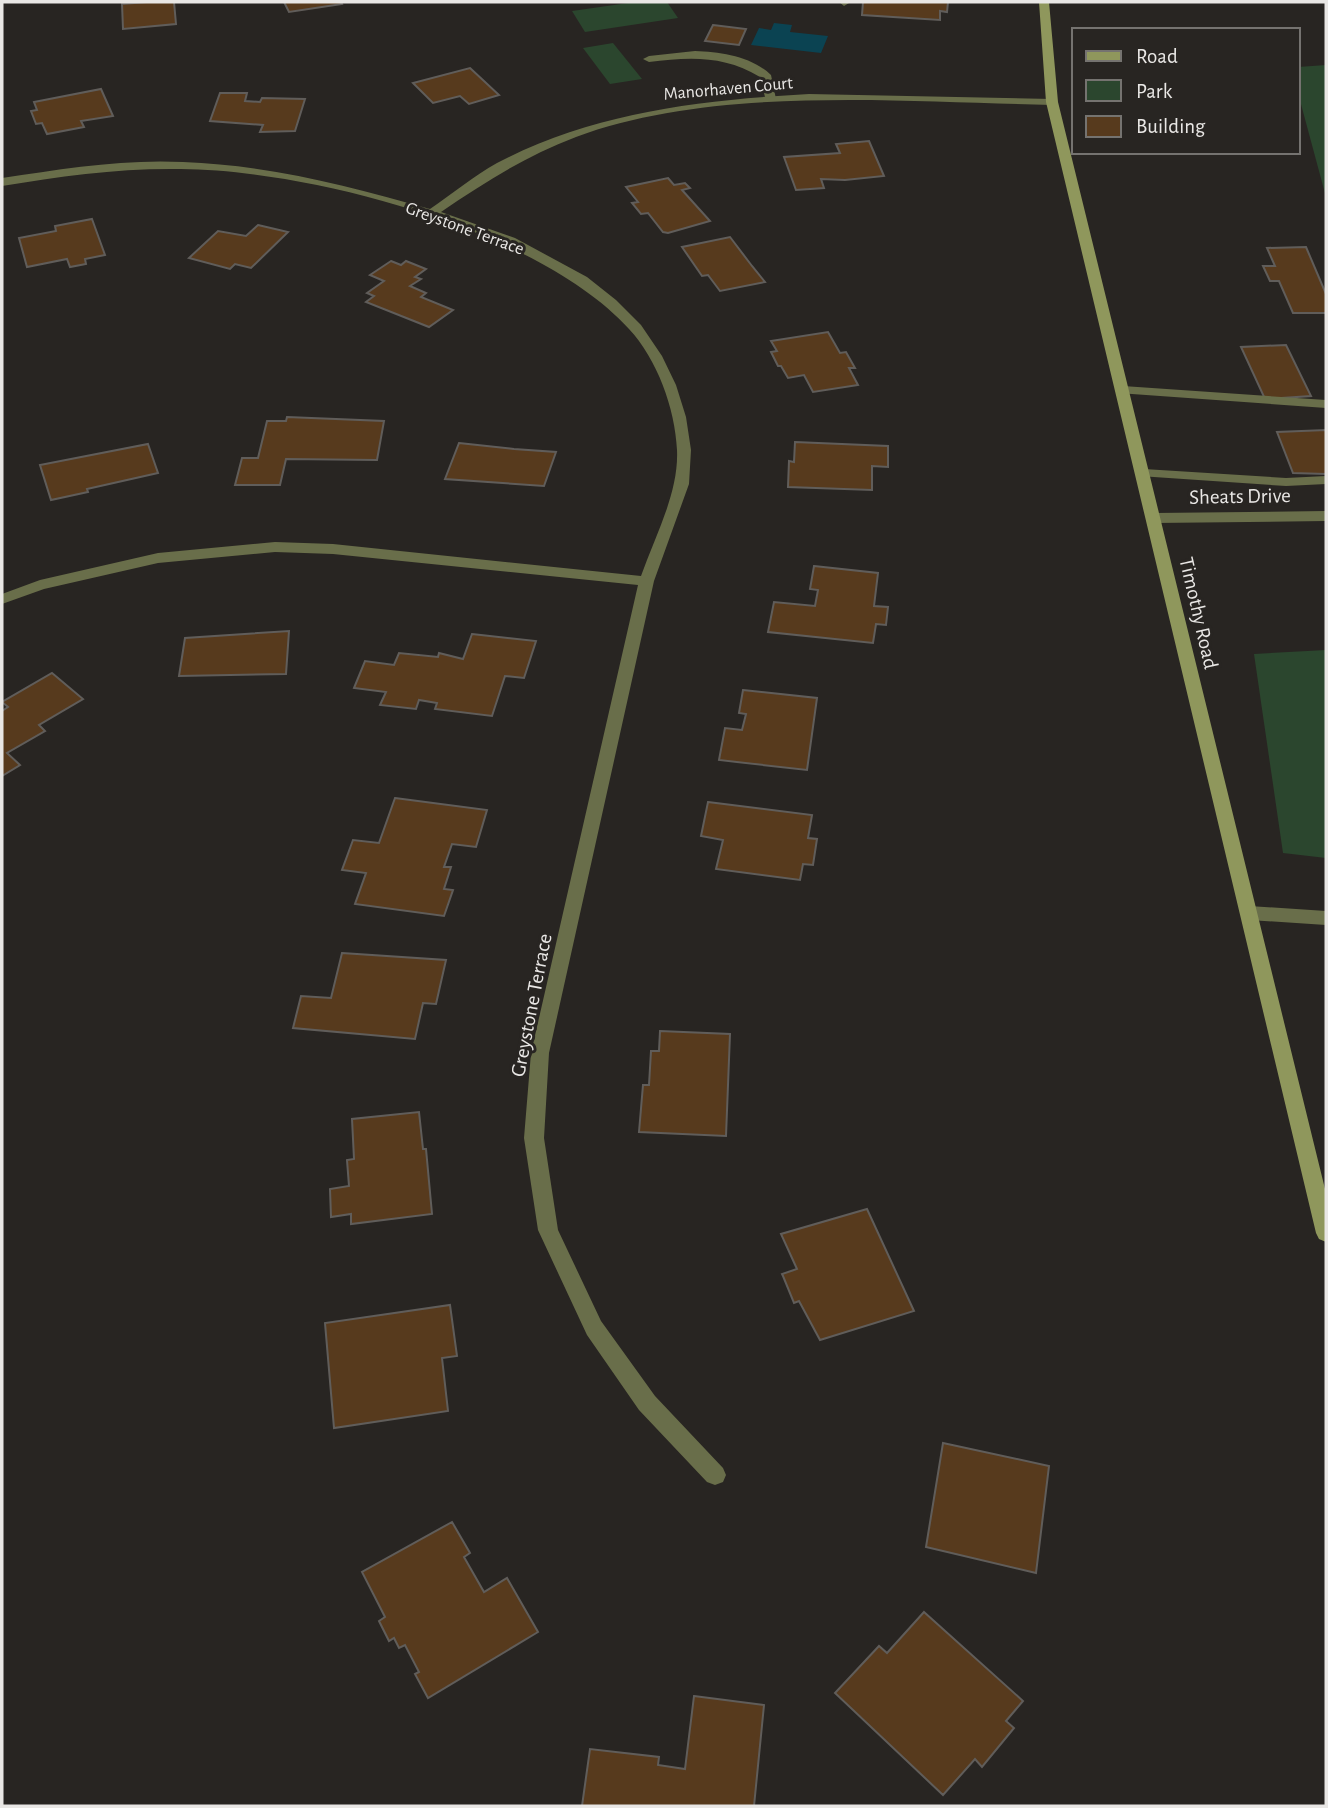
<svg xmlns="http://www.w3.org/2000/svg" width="1328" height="1808" viewBox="0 0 1328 1808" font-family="'Alegreya Sans',sans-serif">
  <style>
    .green { fill: #2b462e }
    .water { fill: #0b4352 }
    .building { fill: #573a1d; stroke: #605d5a; stroke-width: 2 }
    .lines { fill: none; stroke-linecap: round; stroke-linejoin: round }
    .lane { fill: #696e4a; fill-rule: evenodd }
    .street { fill: #696e4a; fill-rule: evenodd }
    .secondary { fill: #8f975c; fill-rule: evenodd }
    .labels { text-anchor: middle; stroke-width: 6; stroke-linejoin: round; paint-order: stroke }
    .far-street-label { font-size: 18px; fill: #e9e7e5; stroke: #282522 }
    .street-label { font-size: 21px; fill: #e9e7e5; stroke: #282522 }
  </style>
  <rect width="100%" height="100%" fill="#282522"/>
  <!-- green -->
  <g class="green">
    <polygon points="635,2 667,2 678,18 585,32 572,11"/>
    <polygon points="613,43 642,79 610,84 583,48"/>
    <polygon points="1326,65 1326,197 1298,93 1298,67"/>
    <polygon points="1326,650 1326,858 1283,853 1254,654"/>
  </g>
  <!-- water -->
  <polygon class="water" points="774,23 792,25 790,32 828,36 821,53 751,45 759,28 771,30"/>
  <!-- building -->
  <g class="building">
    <polygon points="147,2 174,2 176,24 123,29 122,4"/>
    <polygon points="284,2 341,2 342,4 289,12"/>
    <polygon points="863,2 948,2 947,12 940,11 940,20 862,15"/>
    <polygon points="713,25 746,29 739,45 705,41"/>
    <polygon points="470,68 499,95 469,104 460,96 433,103 413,83"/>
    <polygon points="101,89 113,116 81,121 84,127 47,134 42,123 36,124 31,111 37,110 34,102"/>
    <polygon points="220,93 247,93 245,101 260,102 262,98 305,99 295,131 260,132 263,125 210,121"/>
    <polygon points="869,141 884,176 845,180 821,179 824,188 796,190 784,157 840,153 836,144"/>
    <polygon points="668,178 674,185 685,183 690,188 682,190 710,221 668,233 663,232 648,213 641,214 632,203 638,202 626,187"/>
    <polygon points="92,219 105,255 85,259 86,264 70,267 67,259 27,267 19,238 56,231 55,226"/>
    <polygon points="258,225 288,232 251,268 235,264 230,269 189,258 218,231 246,236"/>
    <polygon points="730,237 752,266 765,282 720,291 708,275 702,276 682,247"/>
    <polygon points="1306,247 1326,294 1326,313 1293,313 1279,281 1270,281 1263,266 1275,266 1267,248"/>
    <polygon points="391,261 401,265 406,261 426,269 415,277 421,279 410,286 426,293 421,297 453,310 429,327 366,302 374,296 367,293 384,281 370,275"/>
    <polygon points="828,332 840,353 846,352 855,368 849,368 858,385 813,392 804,375 788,378 781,366 778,366 771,352 777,351 771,341"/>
    <polygon points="1286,345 1311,396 1265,399 1241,347"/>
    <polygon points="287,417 384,421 377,460 286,459 280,485 235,485 242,458 258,458 267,421 286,421"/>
    <polygon points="1326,430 1326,474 1293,473 1277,432"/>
    <polygon points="795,442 888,446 888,467 872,466 872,490 788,487 789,461 794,462"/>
    <polygon points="459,443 514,449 556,452 544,486 445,479"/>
    <polygon points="148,444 158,473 87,489 88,492 51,500 40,465"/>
    <polygon points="814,566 878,573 874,606 888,607 886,625 876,624 873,643 768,632 774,602 815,606 818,590 810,589"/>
    <polygon points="289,631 286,674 179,676 185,638"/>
    <polygon points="472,634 536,641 524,678 505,676 492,716 435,709 437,703 419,700 416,709 380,705 386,692 354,688 365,661 394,665 399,653 438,657 439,653 463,659"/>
    <polygon points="52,673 83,699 39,725 45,731 7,753 20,765 2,776 2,711 8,707 2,702"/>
    <polygon points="743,690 817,698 807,770 719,760 725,728 742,730 746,714 739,713"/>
    <polygon points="395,798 487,810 476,847 452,844 444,867 451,867 444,889 453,890 444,916 355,904 366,873 342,870 353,840 379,843"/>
    <polygon points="708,802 812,815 808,838 817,839 813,865 803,864 800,880 716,869 723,840 701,836"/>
    <polygon points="342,953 446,960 436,1004 423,1003 415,1039 293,1028 301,996 331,998"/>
    <polygon points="660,1031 730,1034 726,1136 639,1132 643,1085 649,1085 651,1051 659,1051"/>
    <polygon points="419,1112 423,1149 426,1149 432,1214 351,1224 351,1214 331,1217 330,1189 349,1186 347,1160 354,1159 352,1119"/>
    <polygon points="867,1209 914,1311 820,1340 799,1301 794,1303 783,1276 782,1274 797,1269 781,1234"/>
    <polygon points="450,1305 457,1356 442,1358 448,1411 334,1428 325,1323"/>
    <polygon points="943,1443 1049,1466 1036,1573 926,1547"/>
    <polygon points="452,1522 470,1553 464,1557 484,1592 507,1578 538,1632 428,1698 415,1674 419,1672 405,1645 399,1648 394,1638 389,1641 379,1621 385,1617 362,1572"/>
    <polygon points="924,1612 1023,1701 1006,1721 1014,1728 982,1767 975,1759 943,1795 835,1693 879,1646 887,1653"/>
    <polygon points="694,1696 764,1705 754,1806 582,1806 590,1749 659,1757 658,1765 685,1769"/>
  </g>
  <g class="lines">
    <!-- lane -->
    <g class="lane">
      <polygon points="839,2 849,2 849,3 844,6"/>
      <path d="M695 51C721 52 751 56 771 75L776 99 766 101 760 77C724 55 689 57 649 62L643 59 649 56Z"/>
      <polygon points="1123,386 1326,400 1326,408 1118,393 1118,387"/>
      <polygon points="1144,469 1286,478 1326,476 1326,484 1286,486 1139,476 1139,470"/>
    </g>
    <!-- street -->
    <g class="street">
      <path d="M809 94 1052 99 1058 102 1052 105C905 102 715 85 576 137 526 156 485 182 441 212L515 238 587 277 616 300 641 325 662 356 676 385 686 417 691 450 689 484 654 581 549 1053 544 1138 558 1230 601 1321 655 1396 723 1468 726 1475 723 1482 715 1485 707 1482 639 1410 587 1335 538 1230 524 1138 531 1053 638 585 333 554 275 552 158 563 44 589 2 604V594L40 580 158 553 275 542 333 544 641 576C655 536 679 493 677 450 675 408 657 359 629 329 539 230 312 170 181 169 120 168 61 176 2 186V178C62 169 122 159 183 162 268 165 349 186 430 209 452 194 474 176 497 163 594 112 701 100 809 94Z"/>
      <polygon points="1326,511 1326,521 1154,523 1147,518 1154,513"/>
      <polygon points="1249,906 1326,911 1326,925 1249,920 1243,918 1240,913 1243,908"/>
    </g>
    <!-- secondary -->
    <polygon class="secondary" points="1039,2 1049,2 1058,102 1326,1193 1326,1242 1319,1239 1316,1233 1046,102"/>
  </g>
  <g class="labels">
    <!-- far-street labels -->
    <g class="far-street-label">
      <text transform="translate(728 88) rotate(-5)" y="6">Manorhaven Court</text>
      <text transform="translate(465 228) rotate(20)" y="6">Greystone Terrace</text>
    </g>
    <!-- street labels -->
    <g class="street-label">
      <text transform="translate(1240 496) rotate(-1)" y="7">Sheats Drive</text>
      <text transform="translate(1199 613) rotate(77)" y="7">Timothy Road</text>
      <text transform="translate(531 1005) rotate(-79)" y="7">Greystone Terrace</text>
    </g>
  </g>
  <!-- border -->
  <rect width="1328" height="1808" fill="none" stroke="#e9e7e5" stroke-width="7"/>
  <!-- legend -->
  <rect x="1072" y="28" width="228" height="126" fill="#282522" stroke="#757370" stroke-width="2"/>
  <rect x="1086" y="51" width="35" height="10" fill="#8f975c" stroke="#757370" stroke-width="2"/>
  <text x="1136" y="63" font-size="21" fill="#e9e7e5">Road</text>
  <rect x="1086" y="80" width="35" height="21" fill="#2b462e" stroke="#757370" stroke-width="2"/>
  <text x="1136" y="98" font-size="21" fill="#e9e7e5">Park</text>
  <rect x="1086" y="116" width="35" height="21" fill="#573a1d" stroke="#757370" stroke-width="2"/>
  <text x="1136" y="133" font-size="21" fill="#e9e7e5">Building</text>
</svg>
